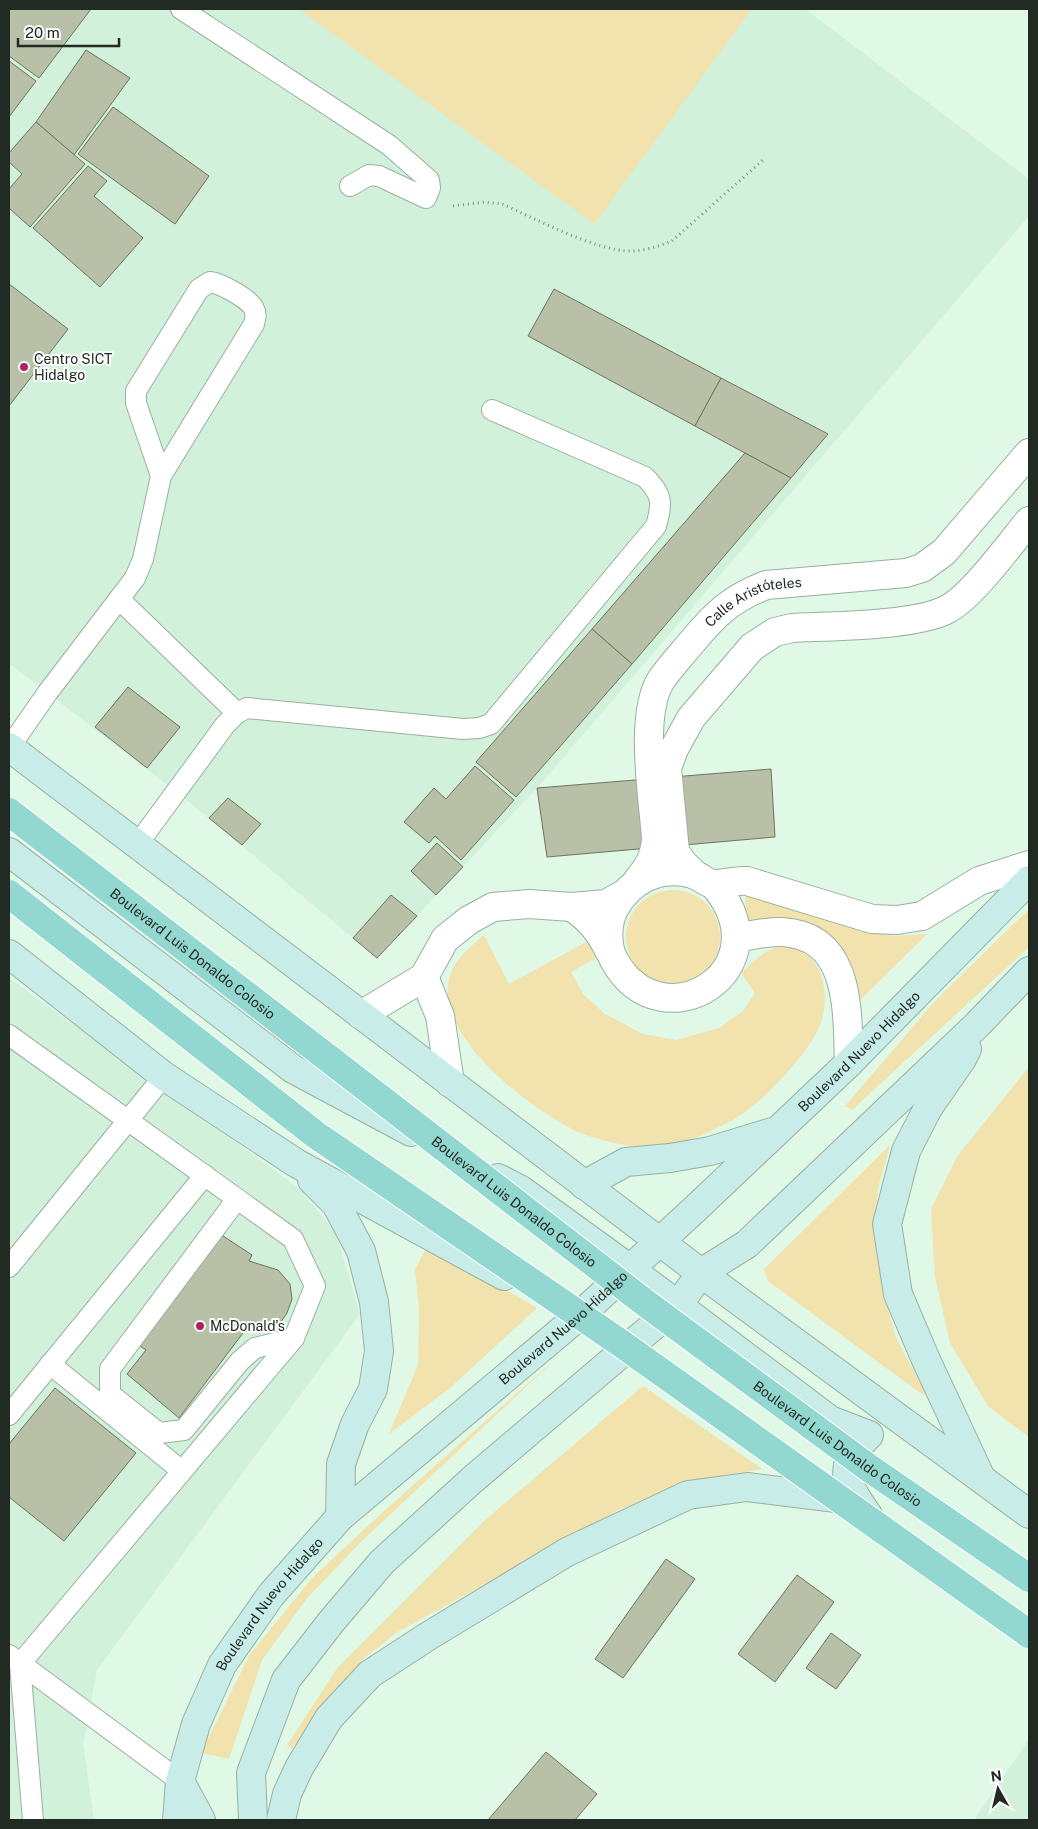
<svg xmlns="http://www.w3.org/2000/svg" width="1038" height="1829" viewBox="0 0 1038 1829" font-family="'Public Sans',sans-serif">
  <style>
    .built { fill: #d1f1da }
    .green { fill: #f2e2ae }
    .building { fill: #b8c1a8; stroke: #6d745e }
    .lines { fill: none; stroke-linecap: round; stroke-linejoin: round }
    .lane-casing { stroke: #99b09f; stroke-width: 22 }
    .street-casing { stroke: #99b09f; stroke-width: 30 }
    .secondary-casing { stroke: #99b09f; stroke-width: 30 }
    .path { stroke: #7f8f83; stroke-width: 3; stroke-dasharray: 1 4; stroke-linecap: butt }
    .lane { stroke: #fff; stroke-width: 20 }
    .street { stroke: #fff; stroke-width: 28 }
    .secondary { stroke: #c8ece8; stroke-width: 28 }
    .primary-bridge-casing { stroke: #fff; stroke-width: 30; stroke-linecap: butt }
    .primary-bridge { stroke: #92d8d0; stroke-width: 28 }
    .poi-dot { fill: #ae225f; stroke: #fefefe; stroke-width: 2 }
    .labels { text-anchor: middle; stroke-width: 4; stroke-linejoin: round; paint-order: stroke }
    .poi-label { font-size: 14px; fill: #212a23; stroke: #fefefe; text-anchor: start }
    .street-label { font-size: 14px; fill: #212a23; stroke: #fefefe }
  </style>
  <rect width="100%" height="100%" fill="#e0f8e6"/>
  <!-- built -->
  <g class="built">
    <polygon points="9,9 805,9 1029,179 1029,216 537,788 377,958 193,805 9,663"/>
    <polygon points="9,978 300,1189 336,1233 360,1314 97,1670 83,1745 94,1820 9,1820"/>
    <polygon points="1029,1739 1029,1820 974,1820"/>
  </g>
  <!-- green -->
  <g class="green">
    <polygon points="299,9 752,9 594,224"/>
    <circle cx="673" cy="937" r="47"/>
    <polygon points="745,893 858,929 894,936 927,934 850,1010 832,939 801,922 747,925"/>
    <polygon points="1029,909 1029,947 852,1110 845,1106 936,1000"/>
    <path d="M484 935 509 984 588 941 598 957 571 972 583 994 605 1014 643 1034 676 1040 719 1028 743 1011 755 993 741 973C752 964 766 947 782 947 822 948 830 989 822 1020 814 1048 764 1101 739 1116 718 1129 694 1140 670 1146 646 1152 596 1141 574 1130 530 1108 435 1037 449 979 454 959 470 947 484 935Z"/>
    <polygon points="1029,1067 1029,1437 988,1406 950,1343 935,1277 931,1209 958,1155"/>
    <polygon points="890,1145 878,1188 875,1226 882,1288 896,1338 926,1393 923,1395 768,1281 764,1269"/>
    <polygon points="428,1244 537,1308 451,1387 389,1434 418,1365 419,1309 415,1270"/>
    <polygon points="561,1354 363,1540 308,1597 262,1660 229,1759 201,1753 250,1654 314,1576 384,1511"/>
    <polygon points="643,1386 762,1469 714,1477 670,1488 617,1511 396,1633 362,1660 292,1748 287,1745 338,1667 485,1520"/>
  </g>
  <!-- building -->
  <g class="building">
    <polygon points="9,9 91,9 39,78 9,56"/>
    <polygon points="86,50 130,78 74,155 36,122"/>
    <polygon points="9,61 36,81 9,117"/>
    <polygon points="113,107 209,176 175,224 78,154"/>
    <polygon points="36,122 85,164 30,227 9,208 9,189 22,174 9,162 9,153"/>
    <polygon points="88,166 107,181 94,196 143,238 100,287 33,228"/>
    <polygon points="9,284 68,329 9,406"/>
    <polygon points="554,289 721,378 695,426 528,336"/>
    <polygon points="721,378 828,434 791,478 695,426"/>
    <polygon points="745,453 791,478 632,664 592,629"/>
    <polygon points="592,629 632,664 516,797 476,762"/>
    <polygon points="128,687 180,727 147,768 95,727"/>
    <polygon points="475,766 514,800 461,860 435,836 429,843 404,822 434,788 446,799"/>
    <polygon points="771,769 775,837 547,857 537,788"/>
    <polygon points="228,798 261,824 242,845 209,818"/>
    <polygon points="437,843 463,867 436,895 411,871"/>
    <polygon points="391,895 417,916 377,958 353,938"/>
    <polygon points="220,1234 252,1255 249,1261 278,1270 290,1284 292,1299 287,1313 278,1326 264,1330 249,1325 179,1418 127,1374 146,1350 137,1344"/>
    <polygon points="55,1388 136,1453 64,1541 9,1497 9,1444"/>
    <polygon points="666,1559 695,1579 623,1678 595,1659"/>
    <polygon points="797,1575 834,1602 775,1682 738,1654"/>
    <polygon points="831,1633 861,1655 836,1689 806,1668"/>
    <polygon points="546,1752 597,1794 575,1820 488,1820"/>
  </g>
  <g class="lines">
    <!-- lane casing -->
    <g class="lane-casing">
      <g id="lane">
        <polyline points="181,9 389,145 429,180 430,188 426,198 379,176 369,175 350,186"/>
        <polyline points="119,599 237,713"/>
        <path d="M9 748 48 692 135 578 143 559 161 476 254 324C255 319 257 314 254 309 250 299 220 283 210 282L199 289 136 391V403L161 476"/>
        <path d="M137 845 225 725 237 713 247 708 463 729 479 728 491 724 656 526C663 502 662 494 645 477L492 410"/>
        <polyline points="9,1035 293,1239 315,1286 294,1338 20,1664 33,1820"/>
        <polyline points="237,1199 110,1369 110,1394 159,1433 184,1430 240,1361 255,1348 294,1338"/>
        <polyline points="9,1267 164,1076"/>
        <polyline points="50,1364 182,1471"/>
        <polyline points="9,1415 205,1175"/>
        <polyline points="9,1655 180,1781"/>
      </g>
    </g>
    <!-- street casing -->
    <g class="street-casing">
      <g id="street">
        <path d="M695 875 682 862 675 851 667 768 674 749 691 718 752 647 775 632 792 628C831 626 914 626 946 610 971 598 1010 544 1029 521"/>
        <path id="s1" d="M637 881C649 867 655 856 656 838 653 797 639 715 661 680 670 667 682 654 692 642 716 613 731 599 766 585L906 573 922 568 944 552 1029 453"/>
        <path d="M713 884C787 968 662 1047 614 960 606 945 607 923 614 909 631 879 660 865 693 874 700 876 707 884 714 884 725 884 735 880 747 881L872 919 897 920 922 916 979 881 1029 865"/>
        <path d="M737 937C751 936 768 931 782 932 852 936 847 1012 849 1063"/>
        <path d="M610 952C600 932 591 920 572 907L606 904 622 895"/>
        <polyline points="424,977 440,1016 450,1083"/>
        <polyline points="361,1015 424,977 445,939 469,920 493,907 529,904 572,907"/>
      </g>
    </g>
    <!-- secondary casing -->
    <g class="secondary-casing">
      <g id="secondary">
        <polyline points="9,747 701,1273 1029,1514"/>
        <polyline points="9,852 293,1069 411,1132"/>
        <polyline points="9,954 164,1076 296,1163 504,1276"/>
        <polyline points="967,1049 962,1059 928,1108 906,1151 887,1224 898,1294 926,1360 981,1478"/>
        <polyline points="498,1178 521,1190 630,1269 830,1420 869,1435"/>
        <polyline points="312,1180 336,1204 361,1251 374,1302 379,1351 373,1389 355,1424 341,1464 340,1517"/>
        <polyline points="584,1185 626,1162 670,1158 710,1151 772,1132"/>
        <path d="M866 1438C835 1467 847 1486 868 1515"/>
        <polyline points="180,1781 201,1820"/>
        <path id="s2" d="M177 1820 180 1781 196 1724 222 1665 271 1595 340 1517 579 1316 695 1209 849 1063 1029 880"/>
        <polyline points="253,1820 251,1773 286,1680 331,1622 382,1562 472,1480 678,1305 701,1273 747,1244 977,1025 1029,971"/>
        <polyline points="281,1820 287,1794 299,1768 329,1718 370,1674 430,1635 567,1552 688,1495 747,1487 836,1498"/>
      </g>
    </g>
    <!-- path -->
    <path class="path" d="M453 206 485 202 502 204C534 218 598 252 631 251 645 251 659 246 672 241L763 160"/>
    <!-- lane -->
    <use href="#lane" class="lane"/>
    <!-- street -->
    <use href="#street" class="street"/>
    <!-- secondary -->
    <use href="#secondary" class="secondary"/>
    <!-- primary-bridge casing -->
    <g class="primary-bridge-casing">
      <g id="primary-bridge">
        <path id="s3" d="M9 812 648 1305 869 1468 1029 1578"/>
        <polyline points="9,894 316,1135 619,1342 1029,1634"/>
      </g>
    </g>
    <!-- primary-bridge -->
    <use href="#primary-bridge" class="primary-bridge"/>
  </g>
  <!-- markers -->
  <g class="poi-dot">
    <circle cx="24" cy="367" r="5"/>
    <circle cx="200" cy="1326" r="5"/>
  </g>
  <g class="labels">
    <!-- poi labels -->
    <g class="poi-label">
      <text x="34" y="364">Centro SICT<tspan x="34" dy="16">Hidalgo</tspan></text>
      <text x="210" y="1331">McDonald's</text>
    </g>
    <!-- street labels -->
    <g class="street-label">
      <text dy="5" stroke="none"><textPath href="#s1" startOffset="334">Calle Aristóteles</textPath></text>
      <text dy="5" stroke="none"><textPath href="#s3" startOffset="232">Boulevard Luis Donaldo Colosio</textPath></text>
      <text dy="5" stroke="none"><textPath href="#s2" startOffset="1050">Boulevard Nuevo Hidalgo</textPath></text>
      <text dy="5" stroke="none"><textPath href="#s3" startOffset="638">Boulevard Luis Donaldo Colosio</textPath></text>
      <text dy="5" stroke="none"><textPath href="#s2" startOffset="645">Boulevard Nuevo Hidalgo</textPath></text>
      <text dy="5" stroke="none"><textPath href="#s3" startOffset="1042">Boulevard Luis Donaldo Colosio</textPath></text>
      <text dy="5" stroke="none"><textPath href="#s2" startOffset="240">Boulevard Nuevo Hidalgo</textPath></text>
    </g>
  </g>
  <!-- border -->
  <rect width="1038" height="1829" fill="none" stroke="#212a23" stroke-width="20"/>
  <!-- north arrow -->
  <g transform="translate(998 1789) rotate(352)" stroke="#fefefe" stroke-width="4" paint-order="stroke">
  <path d="M0-4L9 19L0 12L-9 19Z" fill="#212a23"/>
  <text y="-8" font-size="14" font-weight="bold" text-anchor="middle" fill="#212a23">N</text>
  </g>
  <!-- scale -->
  <path d="M18 38v8h101v-8" fill="none" stroke="#212a23" stroke-width="2.5"/>
  <text x="25" y="38" font-size="15" fill="#212a23" stroke="#fefefe" stroke-width="4" paint-order="stroke">20 m</text>
</svg>
